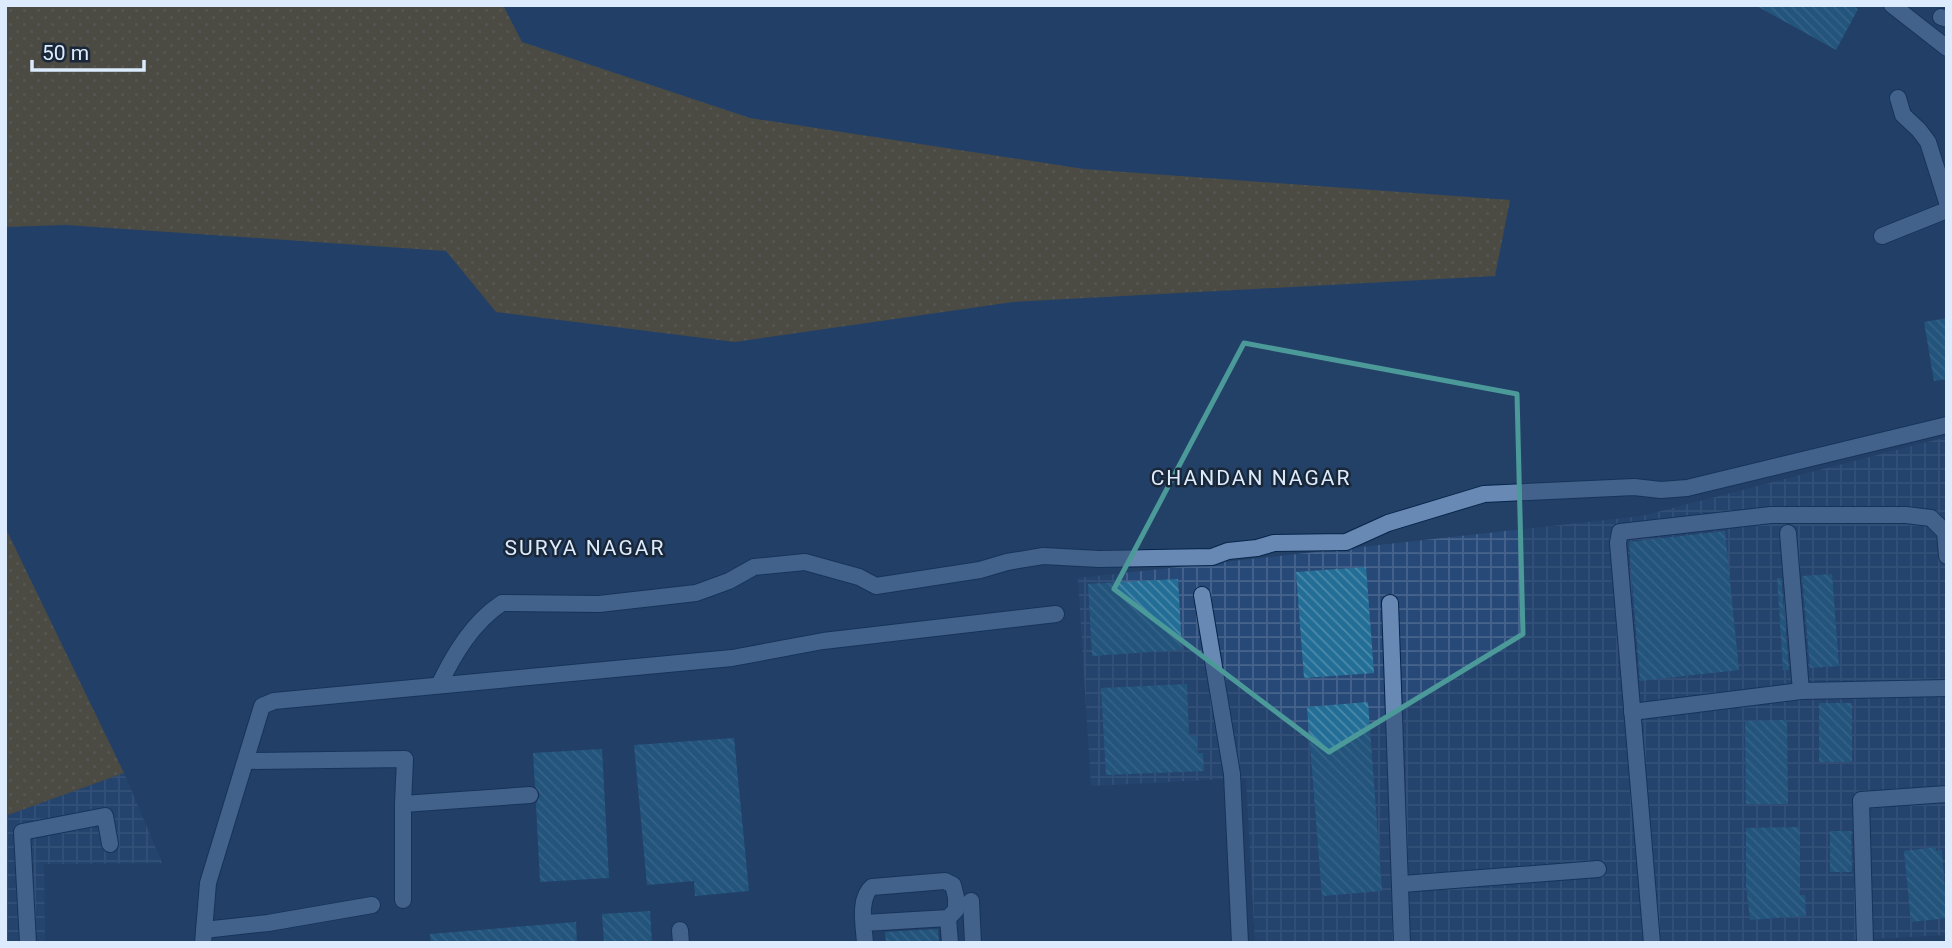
<svg xmlns="http://www.w3.org/2000/svg" width="1952" height="948" viewBox="0 0 1952 948" font-family="Roboto,sans-serif">
  <style>
    .industrial { fill: url(#industrial-grid) }
    .grass { fill: url(#grass-dots) }
    .building { fill: url(#building-back-hatch) }
    .lines { fill: none; stroke-linecap: round; stroke-linejoin: round }
    .minor-casing { stroke: #08254a; stroke-width: 18 }
    .minor { stroke: #6989b5; stroke-width: 16 }
    .marked { fill: none; stroke: #4c9999; stroke-width: 5; stroke-linejoin: round }
    .labels { text-anchor: middle; stroke-width: 5; stroke-linejoin: round; paint-order: stroke }
    .neighbourhood-label { font-size: 21px; letter-spacing: 2px; fill: #dcebfe; stroke: #192738 }
  </style>
  <defs>
    <pattern id="industrial-grid" width="8" height="8" patternUnits="userSpaceOnUse" patternTransform="scale(1.75)"><rect width="8" height="8" fill="#274977"/><path d="M0 4h8M4 0v8" fill="none" stroke="#46638b"/></pattern>
    <pattern id="grass-dots" width="8" height="8" patternUnits="userSpaceOnUse" patternTransform="scale(1.75)"><rect width="8" height="8" fill="#7d5817"/><path d="M2 2h.1M6 6h.1" fill="none" stroke="#8f703a" stroke-width="1.8" stroke-linecap="round"/></pattern>
    <pattern id="building-back-hatch" width="6" height="6" patternUnits="userSpaceOnUse" patternTransform="scale(1.75)"><rect width="6" height="6" fill="#236e96"/><path d="M-1 5l2 2M0 0l6 6M5-1l2 2" fill="none" stroke="#4d8aab"/></pattern>
  </defs>
  <rect width="100%" height="100%" fill="#234067"/>
  <!-- industrial -->
  <g class="industrial">
    <polygon points="1947,437 1947,935 1793,943 1255,943 1246,778 1091,786 1078,578 1642,516"/>
    <polygon points="124,773 162,863 44,864 45,943 5,943 5,816"/>
  </g>
  <!-- grass -->
  <g class="grass">
    <polygon points="5,5 503,5 522,42 750,118 1084,169 1510,200 1495,276 1013,302 735,342 496,312 446,251 66,225 5,227"/>
    <polygon points="5,527 124,773 5,816"/>
  </g>
  <!-- building -->
  <g class="building">
    <polygon points="1755,5 1850,5 1858,9 1836,50"/>
    <polygon points="1947,318 1947,379 1934,381 1924,322"/>
    <polygon points="1725,531 1739,670 1640,681 1629,542"/>
    <polygon points="1366,567 1374,673 1304,678 1296,572"/>
    <polygon points="1832,574 1839,666 1810,668 1802,576"/>
    <polygon points="1777,578 1781,578 1789,670 1783,670"/>
    <polygon points="1178,579 1182,650 1092,656 1088,584"/>
    <polygon points="1187,684 1189,736 1197,736 1197,753 1203,753 1204,771 1106,775 1101,688"/>
    <polygon points="1368,702 1382,891 1322,896 1307,707"/>
    <rect x="1819" y="703" width="33" height="59"/>
    <polygon points="1787,720 1788,804 1746,804 1745,721"/>
    <polygon points="734,738 749,891 695,896 694,881 647,885 634,745"/>
    <polygon points="602,749 609,878 540,882 536,804 540,795 535,786 533,753"/>
    <polygon points="1800,827 1800,895 1805,895 1806,916 1750,920 1746,885 1746,828"/>
    <polygon points="1830,831 1851,831 1852,872 1830,872"/>
    <polygon points="1936,847 1936,851 1942,850 1947,918 1911,922 1904,851"/>
    <polygon points="650,911 652,943 604,943 602,914"/>
    <polygon points="576,922 577,943 431,943 430,934"/>
    <polygon points="938,929 939,943 886,943 885,932"/>
  </g>
  <g class="lines">
    <!-- minor casing -->
    <g class="minor-casing">
      <g id="minor">
        <polyline points="1892,5 1947,48"/>
        <polyline points="1941,17 1947,19"/>
        <polyline points="1898,98 1903,115 1919,130 1928,142 1947,202"/>
        <polyline points="1882,236 1947,210"/>
        <polyline points="1788,533 1801,691"/>
        <polyline points="1202,595 1232,774 1240,943"/>
        <polyline points="1390,603 1402,943"/>
        <path d="M439 685C454 654 473 622 502 603L599 604 696 593 729 581 754 567 805 562 859 577 876 586 980 570 1007 562 1043 556 1099 559 1212 557 1228 551 1257 548 1274 543 1346 542 1388 523 1484 494 1634 487 1661 490 1687 488 1947 425"/>
        <polyline points="1632,712 1801,691 1947,688"/>
        <polyline points="246,761 405,759 403,804 530,795"/>
        <polyline points="403,804 403,900"/>
        <polyline points="1402,884 1598,869"/>
        <polyline points="971,901 973,943"/>
        <polyline points="948,918 950,943"/>
        <path d="M864 923 948 918 956 910V897L953 885 945 881 872 887C858 898 864 927 865 943"/>
        <polyline points="204,930 268,923 372,905"/>
        <polyline points="680,930 681,943"/>
        <polyline points="28,943 22,832 105,816 110,844"/>
        <polyline points="203,943 208,883 262,706 274,701 732,658 823,641 1056,614"/>
        <polyline points="1652,943 1618,543 1620,532 1771,515 1906,515 1931,518 1945,532 1947,556"/>
        <polyline points="1865,943 1861,800 1947,794"/>
      </g>
    </g>
    <!-- minor -->
    <use href="#minor" class="minor"/>
  </g>
  <!-- marked area -->
  <path d="M0 0H1952V948H0ZM1244 343 1517 394 1523 634 1329 752 1114 589Z" fill="#234067" fill-opacity=".55" fill-rule="evenodd"/>
  <path class="marked" d="M1244 343 1517 394 1523 634 1329 752 1114 589Z"/>
  <g class="labels">
    <!-- neighbourhood labels -->
    <g class="neighbourhood-label">
      <text x="1251" y="485">CHANDAN NAGAR</text>
      <text x="585" y="555">SURYA NAGAR</text>
    </g>
  </g>
  <!-- border -->
  <rect width="1952" height="948" fill="none" stroke="#dcebfe" stroke-width="14"/>
  <!-- scale -->
  <path d="M32 60v10h112v-10" fill="none" stroke="#dcebfe" stroke-width="3.5"/>
  <text x="42" y="60" font-size="21" fill="#dcebfe" stroke="#192738" stroke-width="5" paint-order="stroke">50 m</text>
</svg>
